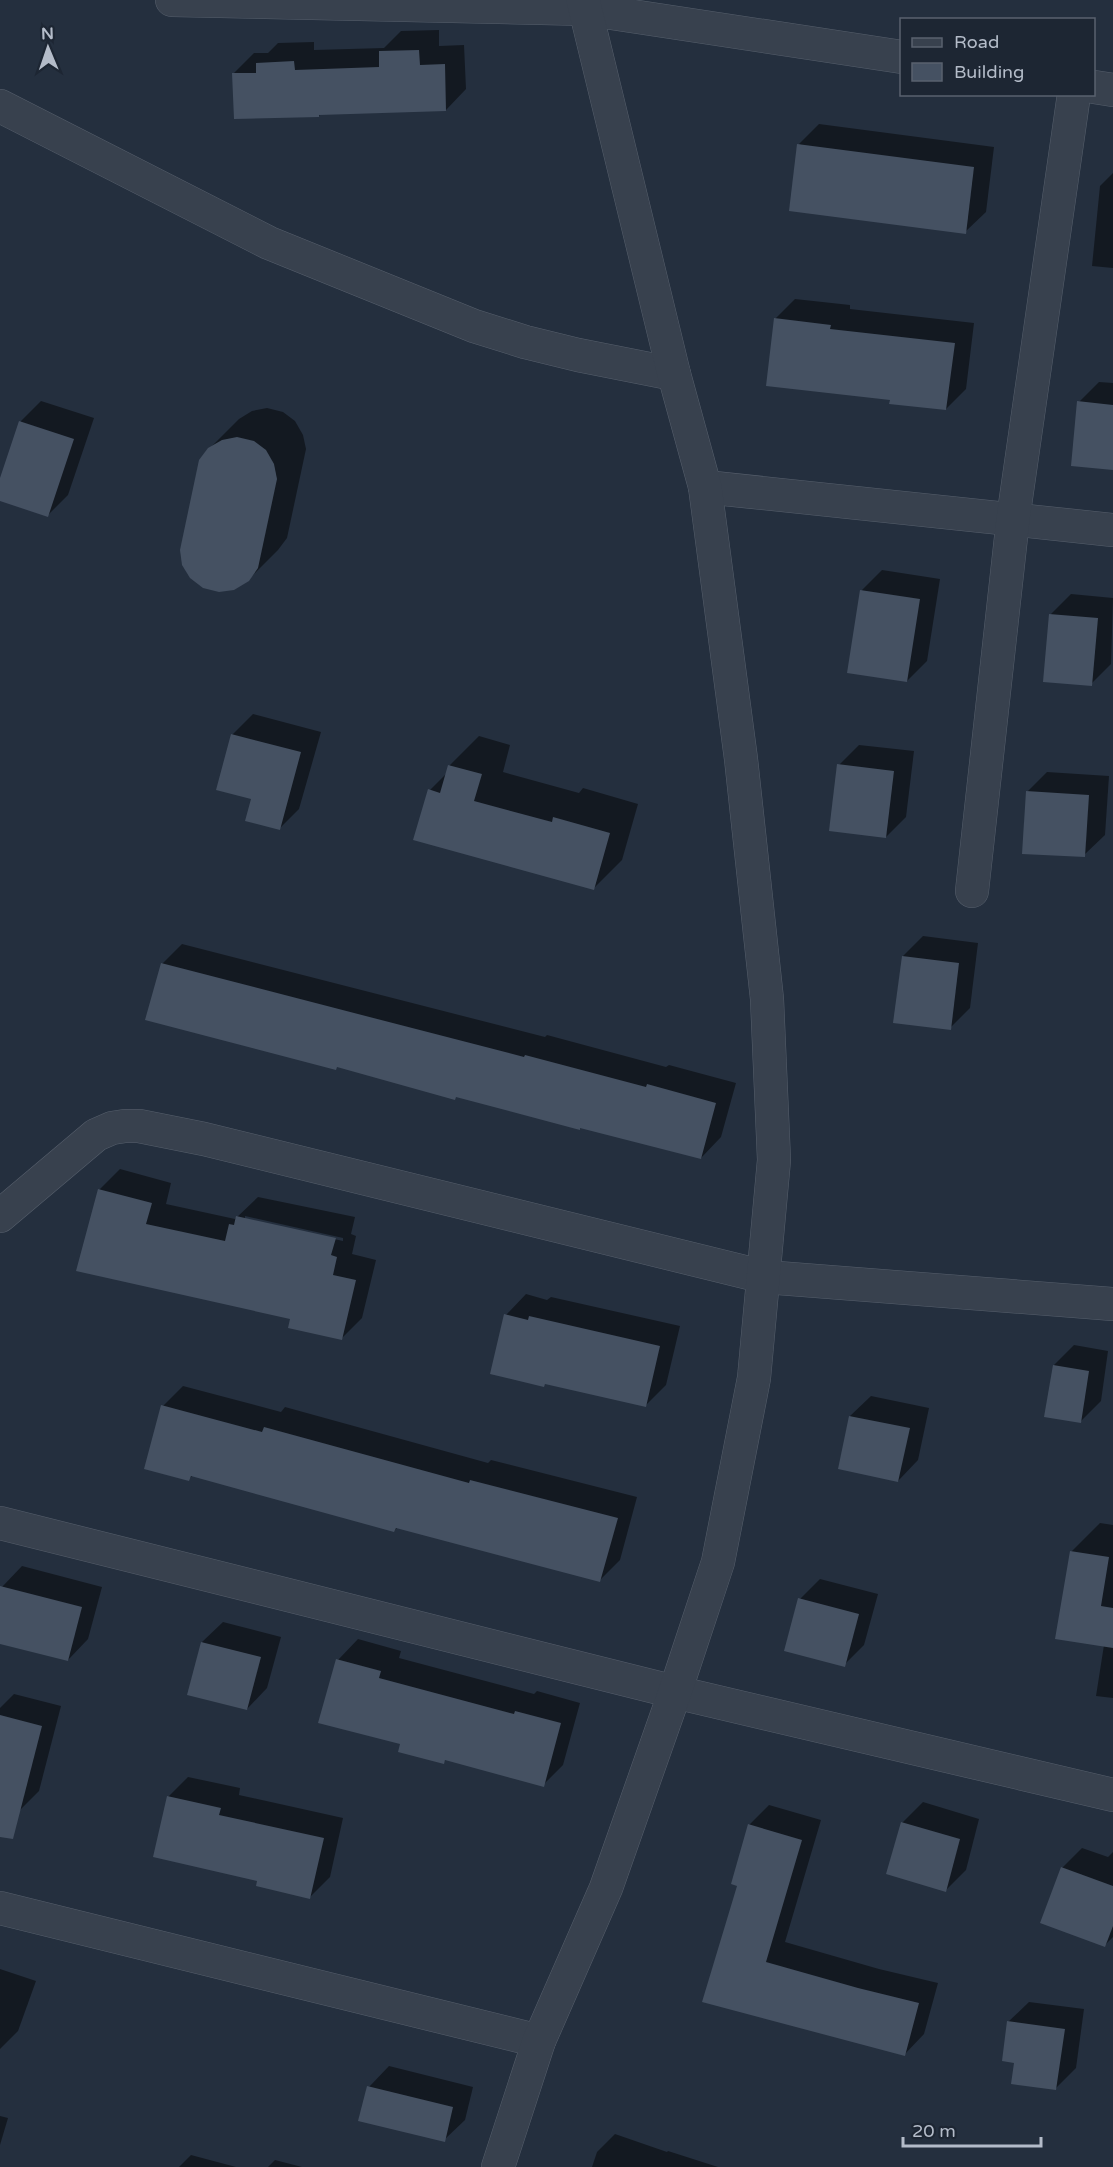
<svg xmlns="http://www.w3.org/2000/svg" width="1113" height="2167" viewBox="0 0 1113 2167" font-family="'Varela Round',sans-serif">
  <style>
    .shadow { fill: #0007; fill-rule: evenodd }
    .building { fill: #455162 }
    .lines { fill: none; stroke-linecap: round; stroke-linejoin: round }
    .minor-casing { stroke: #565f6c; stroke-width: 34 }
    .tertiary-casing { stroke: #565f6c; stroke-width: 34 }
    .minor { stroke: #38414e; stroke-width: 33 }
    .tertiary { stroke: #38414e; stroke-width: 33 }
  </style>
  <rect width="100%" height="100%" fill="#242f3e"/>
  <!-- shadow -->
  <g class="shadow">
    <polygon points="439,30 439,46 464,45 466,89 446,110 321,113 319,116 234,73 254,53 268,53 278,43 314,42 314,50 384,48 401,31"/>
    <polygon points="819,124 994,147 986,212 965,232 799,144"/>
    <polygon points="1113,173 1113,268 1092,266 1100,186"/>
    <polygon points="795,299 850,305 850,309 974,323 966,389 946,409 775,319"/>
    <polygon points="1099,382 1113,383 1113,468 1079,402"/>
    <polygon points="41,401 94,418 68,495 47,516 0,500 0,483 21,421"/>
    <polygon points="267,408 283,412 295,421 303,435 306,449 287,538 278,550 248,580 209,449 239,419 252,411"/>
    <polygon points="882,570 940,579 927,661 907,681 862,590"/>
    <polygon points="1071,594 1113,598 1111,664 1091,684 1051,614"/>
    <polygon points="253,714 321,732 299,809 279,829 253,798 232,735"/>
    <polygon points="479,736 510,745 503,772 579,793 583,788 638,804 622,860 593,889 430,790 448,772 450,765"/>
    <polygon points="859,745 914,751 906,817 886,837 839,765"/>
    <polygon points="1047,772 1109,776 1105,835 1084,855 1027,792"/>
    <polygon points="923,936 978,943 970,1008 950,1028 903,956"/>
    <polygon points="182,944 545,1037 547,1035 666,1067 669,1065 736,1083 721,1137 701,1158 162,964"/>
    <path d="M120 1169 171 1183 166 1204 235 1219 258 1197 355 1217 351 1234 356 1236 352 1254 376 1260 362 1318 341 1339 292 1318 78 1270 99 1190ZM245 1216 343 1238V1241L245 1219Z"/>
    <polygon points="526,1294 547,1300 551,1297 680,1326 666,1385 646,1405 546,1383 544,1385 506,1315"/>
    <polygon points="1074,1345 1108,1351 1101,1401 1081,1421 1054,1365"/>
    <polygon points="183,1386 281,1412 285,1407 488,1463 491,1460 637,1497 620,1560 600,1580 398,1527 394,1531 193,1475 189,1479 163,1406"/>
    <polygon points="871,1396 929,1408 918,1460 898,1481 850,1416"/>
    <polygon points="1100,1523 1113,1525 1113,1698 1096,1696 1104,1645 1071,1552"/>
    <polygon points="22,1566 102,1587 88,1639 68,1660 0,1642 0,1593 2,1587"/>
    <polygon points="820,1579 878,1594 864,1645 844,1665 800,1599"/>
    <polygon points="223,1622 281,1637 267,1688 247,1709 202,1642"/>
    <polygon points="358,1639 401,1651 399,1658 534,1694 537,1691 580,1703 563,1765 543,1785 446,1759 443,1763 402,1743 338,1660"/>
    <polygon points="14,1694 61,1706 39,1791 19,1811 0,1806 0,1708"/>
    <polygon points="188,1777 240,1788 239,1795 343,1818 330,1877 310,1897 259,1880 168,1797"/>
    <polygon points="923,1802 979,1819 966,1870 946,1890 902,1823"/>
    <polygon points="769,1805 821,1820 785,1942 879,1969 938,1983 924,2034 904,2055 704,2001 739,1885 749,1825"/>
    <polygon points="1082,1848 1108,1857 1113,1852 1113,1937 1105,1945 1062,1868"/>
    <polygon points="0,1969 36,1981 18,2031 0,2049"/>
    <polygon points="1029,2002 1084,2009 1076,2068 1056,2088 1016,2061 1008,2022"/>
    <polygon points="389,2066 473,2087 465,2120 444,2140 369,2087"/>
    <polygon points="0,2116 8,2118 0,2145"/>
    <polygon points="615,2134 667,2152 668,2151 718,2167 592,2167 597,2152"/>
    <polygon points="191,2155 236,2167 179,2167"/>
    <polygon points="275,2160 302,2167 268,2167"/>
  </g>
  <!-- building -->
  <g class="building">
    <polygon points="419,50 420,65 445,64 446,111 319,115 319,117 234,119 232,73 256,73 256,63 294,61 295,70 379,67 379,51"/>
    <polygon points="797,144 974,167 966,234 789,211"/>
    <polygon points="774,318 831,325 830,329 955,343 946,410 889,404 890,400 766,386"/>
    <polygon points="1077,401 1113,405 1113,470 1071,466"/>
    <polygon points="19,421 74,439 48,517 0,501 0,478"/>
    <polygon points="237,437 254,441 266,450 274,464 277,479 258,568 249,581 234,590 219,592 203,588 190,578 182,565 180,550 199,460 208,448 222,440"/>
    <polygon points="860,590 920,599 907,682 847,673"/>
    <polygon points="1049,614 1098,618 1092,686 1043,682"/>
    <polygon points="231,734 301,752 280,830 245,821 251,799 216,790"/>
    <polygon points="837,764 894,771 886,838 829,831"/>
    <polygon points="448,765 482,774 474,801 552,822 553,817 610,833 594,890 413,840 428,789 440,793"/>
    <polygon points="1026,791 1089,795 1085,857 1022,854"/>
    <polygon points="902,956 959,963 951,1030 893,1023"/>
    <polygon points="161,963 524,1057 525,1055 646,1087 647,1084 716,1103 701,1159 580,1128 580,1130 456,1097 455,1100 337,1067 336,1070 145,1020"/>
    <polygon points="98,1189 152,1203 146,1224 225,1241 229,1224 234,1225 236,1216 336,1238 331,1255 337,1257 333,1275 356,1280 342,1340 288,1328 290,1319 76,1271"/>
    <polygon points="504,1314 528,1320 529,1316 660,1346 646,1407 545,1384 544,1387 490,1374"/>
    <polygon points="1053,1365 1089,1371 1081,1423 1044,1417"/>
    <polygon points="161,1405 262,1432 264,1427 469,1483 470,1480 618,1518 600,1582 396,1528 394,1532 191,1476 189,1481 144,1469"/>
    <polygon points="849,1416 910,1428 898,1482 838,1469"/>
    <polygon points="1070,1551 1109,1557 1101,1606 1113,1608 1113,1648 1055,1639"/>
    <polygon points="0,1586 82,1607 68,1661 0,1644"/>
    <polygon points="798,1598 859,1614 845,1667 784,1651"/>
    <polygon points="201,1642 261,1657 247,1710 187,1695"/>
    <polygon points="336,1659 381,1671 379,1678 514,1714 515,1711 561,1723 544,1787 445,1760 444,1764 398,1752 400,1744 318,1723"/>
    <polygon points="0,1715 42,1726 13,1839 0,1837"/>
    <polygon points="167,1796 221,1808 219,1815 324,1838 310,1899 256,1886 257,1881 153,1857"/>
    <polygon points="901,1822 960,1839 946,1892 886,1874"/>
    <polygon points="748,1824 802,1840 766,1962 858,1988 919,2003 905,2056 702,2002 737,1886 731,1884"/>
    <polygon points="1061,1867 1113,1886 1113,1926 1105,1947 1040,1923"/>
    <polygon points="1007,2021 1065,2029 1056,2090 1011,2084 1014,2063 1002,2061"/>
    <polygon points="367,2086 453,2107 445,2142 358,2121"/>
  </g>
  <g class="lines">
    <!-- minor casing -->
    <g class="minor-casing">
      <g id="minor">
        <polyline points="172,0 585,9 902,57"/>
        <polyline points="1094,87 1113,90"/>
        <polyline points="705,487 1113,530"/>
        <polyline points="972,891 1013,519 1074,94"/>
        <polyline points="0,1216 96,1135 112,1128 125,1126 139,1126 204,1139 765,1277 1113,1304"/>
        <polyline points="0,1523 675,1692 1113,1795"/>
        <polyline points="0,1908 539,2041"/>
      </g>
    </g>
    <!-- tertiary casing -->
    <g class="tertiary-casing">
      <g id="tertiary">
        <polyline points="0,106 269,243 474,326 525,342 578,355 674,374"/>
        <polyline points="498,2167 539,2041 606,1888 675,1692 718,1562 754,1378 774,1160 767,999 741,759 705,487 674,374 583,0"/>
      </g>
    </g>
    <!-- minor -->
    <use href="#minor" class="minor"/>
    <!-- tertiary -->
    <use href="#tertiary" class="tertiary"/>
  </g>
  <!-- legend -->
  <rect x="900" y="18" width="195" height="78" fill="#1d2633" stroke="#59626f" stroke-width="1.5"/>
  <rect x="912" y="38" width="30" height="9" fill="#38414e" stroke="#59626f" stroke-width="1.5"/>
  <text x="954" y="48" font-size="18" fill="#b4bcc9">Road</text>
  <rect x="912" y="63" width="30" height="18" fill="#455162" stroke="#59626f" stroke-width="1.5"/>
  <text x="954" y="78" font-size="18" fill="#b4bcc9">Building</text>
  <!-- north arrow -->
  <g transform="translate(48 48) rotate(358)" stroke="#1d2633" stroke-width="4.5" paint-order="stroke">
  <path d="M0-4.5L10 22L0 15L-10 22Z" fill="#b4bcc9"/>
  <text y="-9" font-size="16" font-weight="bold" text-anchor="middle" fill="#b4bcc9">N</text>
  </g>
  <!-- scale -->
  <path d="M903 2137v9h138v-9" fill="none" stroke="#b4bcc9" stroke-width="3"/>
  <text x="912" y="2137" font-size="18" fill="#b4bcc9" stroke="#1d2633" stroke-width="4.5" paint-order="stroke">20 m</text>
</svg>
